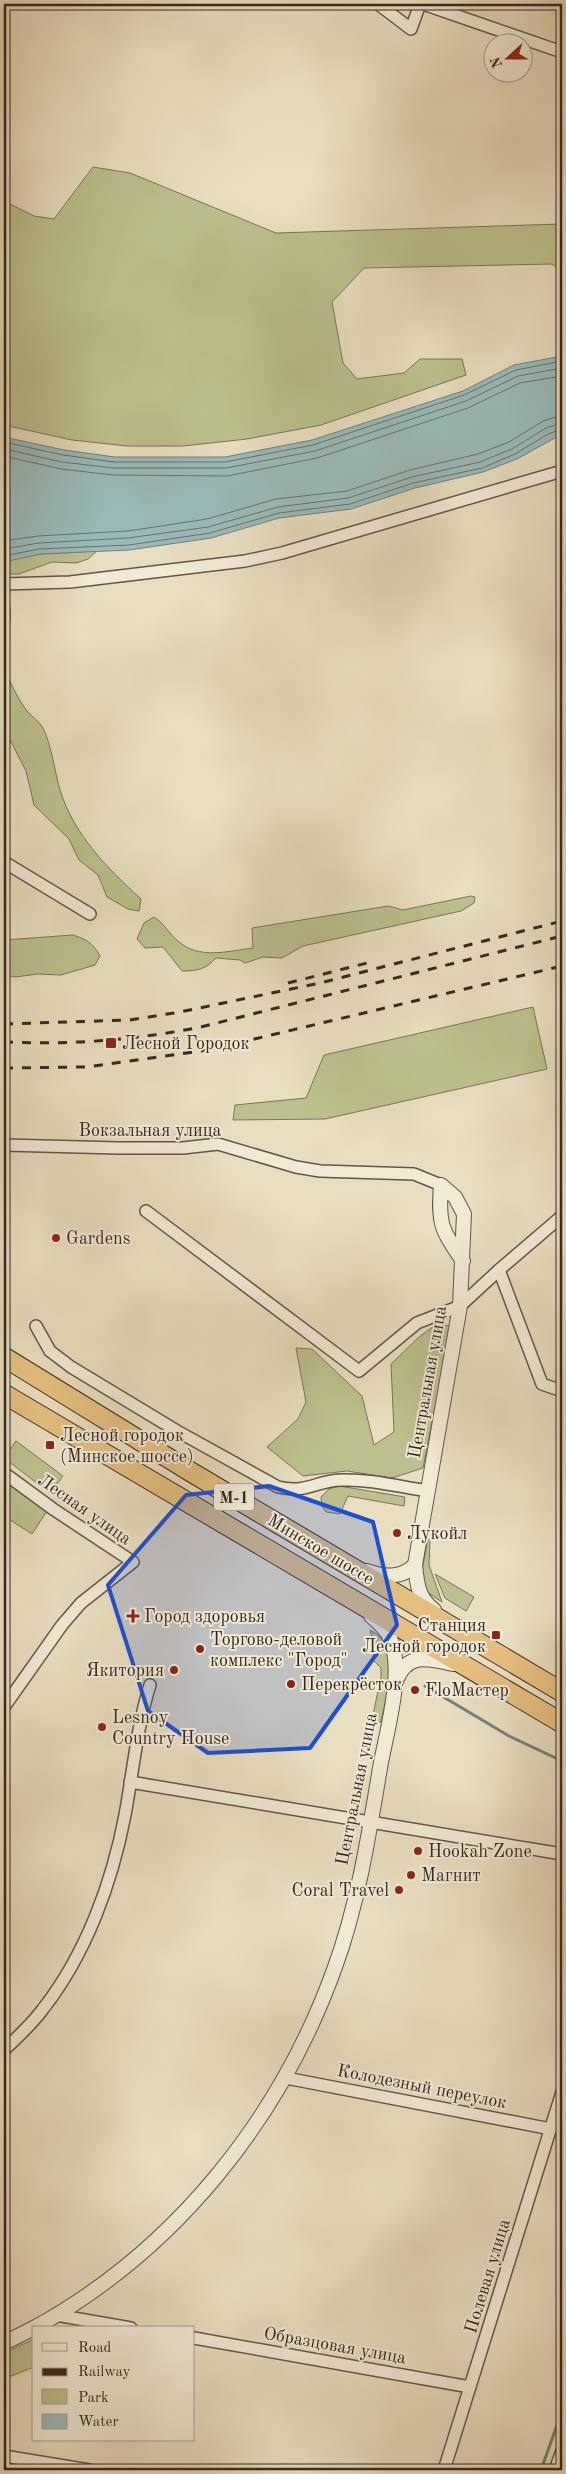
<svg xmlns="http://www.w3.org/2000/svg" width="566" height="2474" viewBox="0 0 566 2474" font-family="'Old Standard TT',serif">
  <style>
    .green { fill: #bcc08e; stroke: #7a7457 }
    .water { fill: #9abbba; stroke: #72807c }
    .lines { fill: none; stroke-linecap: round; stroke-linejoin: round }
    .shore { stroke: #68716d; stroke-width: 1 }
    .stream { stroke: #72807c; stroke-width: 3 }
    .minor-casing { stroke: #645548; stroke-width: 14 }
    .tertiary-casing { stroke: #645548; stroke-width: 16 }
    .trunk-casing { stroke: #372720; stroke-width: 21 }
    .minor { stroke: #f1ead5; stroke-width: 11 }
    .tertiary { stroke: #f1ead5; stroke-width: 14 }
    .trunk { stroke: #e4bf80; stroke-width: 19 }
    .rail { stroke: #372720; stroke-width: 3; stroke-dasharray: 9 9; stroke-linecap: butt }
    .marked { fill: #1d4ed8; fill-opacity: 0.2; stroke: #1d4ed8; stroke-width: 4; stroke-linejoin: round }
    .poi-dot { fill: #8f2418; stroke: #f1ead5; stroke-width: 2 }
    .labels { text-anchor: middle; stroke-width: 4; stroke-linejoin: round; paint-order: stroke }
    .shield { fill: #f1ead5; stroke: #6f6256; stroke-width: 1 }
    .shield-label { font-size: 16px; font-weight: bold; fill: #372720 }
    .poi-label { font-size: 18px; fill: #372720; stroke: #f1ead5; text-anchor: start }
    .street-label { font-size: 18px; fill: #372720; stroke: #f1ead5 }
  </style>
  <rect width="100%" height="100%" fill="#e9debf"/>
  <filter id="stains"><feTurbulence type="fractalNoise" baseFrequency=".004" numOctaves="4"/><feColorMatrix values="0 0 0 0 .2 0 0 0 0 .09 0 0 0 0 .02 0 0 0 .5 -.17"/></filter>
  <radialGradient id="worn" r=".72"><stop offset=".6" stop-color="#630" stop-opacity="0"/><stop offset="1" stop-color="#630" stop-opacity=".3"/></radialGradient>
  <!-- green -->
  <g class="green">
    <polygon points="93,167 130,173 276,233 562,224 562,272 552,264 364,268 332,302 343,363 357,379 404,373 420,359 462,359 466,375 321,425 247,439 183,446 127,446 72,440 4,425 4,201 34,216 54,219"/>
    <polygon points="97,551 88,559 76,563 52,562 19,574 4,574 4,562 8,560 40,554"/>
    <path d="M4 593C20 610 0 651 7 674 11 685 20 702 27 711 32 717 39 721 43 728 52 747 54 769 60 790 74 835 107 868 141 899L139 911 128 909 107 897 98 875 79 860 69 839 34 805 26 771 4 728Z"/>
    <path d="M471 896 475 897 474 903 461 911 303 946 282 958 263 957 245 963 240 960 216 958C206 969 198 971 182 971L163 947 145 948 137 939 144 923 154 917C164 923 169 934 178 941 199 960 228 951 253 948L252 928 388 906 403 910Z"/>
    <path d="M73 935C86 939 93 943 100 956L95 965 61 975 38 974 15 977 4 975V940Z"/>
    <polygon points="533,1007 547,1069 325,1119 233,1120 235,1105 306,1098 324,1055"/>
    <polygon points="437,1324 451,1326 423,1468 392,1478 347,1471 303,1476 267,1447 298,1419 306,1402 296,1348 312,1349 362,1396 374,1445 394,1432 391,1364 419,1337"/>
    <polygon points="16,1441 63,1476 50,1493 4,1458"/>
    <polygon points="4,1480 47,1511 32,1534 4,1516"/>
    <polygon points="339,1486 405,1497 404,1506 348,1496 340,1514 326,1512 322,1506 321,1497 329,1489"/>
    <polygon points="428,1539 430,1539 429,1565 442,1602 424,1590 421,1576"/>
    <polygon points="435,1574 474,1597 466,1611 445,1598"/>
    <path d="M370 1630C405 1647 386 1692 381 1722L371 1724 381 1677V1668L373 1660 375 1648Z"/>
    <polygon points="34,2339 34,2367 4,2379 4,2353"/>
  </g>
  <!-- water -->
  <polygon class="water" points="562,356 562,434 517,459 483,472 415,488 351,509 279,518 211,538 129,550 40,554 4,562 4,437 64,450 115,457 225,457 312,440 463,391 514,365"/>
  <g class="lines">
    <!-- shore -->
    <g class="shore">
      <polyline points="4,442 63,455 114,462 225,462 313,445 464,395 516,370 562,361"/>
      <polyline points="4,449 62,462 113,468 226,468 315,451 466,401 518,376 562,368"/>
      <polyline points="4,456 61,469 113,475 227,476 317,458 468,408 520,383 562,376"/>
      <polyline points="4,541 38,536 128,531 207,519 276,499 347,491 410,470 478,454 509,442 543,421 562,415"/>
      <polyline points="4,549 39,543 128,538 208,527 278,507 348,498 412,477 480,462 512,449 546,428 562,423"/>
      <polyline points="4,556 39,549 129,545 210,533 279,513 350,504 413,483 482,468 515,454 548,434 562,429"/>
    </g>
    <!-- stream -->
    <g class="stream">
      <polyline points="425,1686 509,1736 562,1761"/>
      <polyline points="541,2470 562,2411"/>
    </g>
    <!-- minor casing -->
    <g class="minor-casing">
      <g id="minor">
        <polyline points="378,4 411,29 420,4"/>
        <polyline points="423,4 562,52"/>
        <polyline points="4,584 70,582 245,561 282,553 562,471"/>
        <polyline points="4,862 90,914"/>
        <polyline points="4,1145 118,1148 183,1148 218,1144 296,1167 320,1171 414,1174 441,1185"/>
        <polyline points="146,1211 359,1371 417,1323 460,1306 499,1270 562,1216"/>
        <polyline points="499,1270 542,1384 562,1391"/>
        <path d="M36 1326 50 1351 71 1367 177 1431 278 1487C308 1494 317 1480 342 1480 371 1479 400 1487 428 1491"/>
        <polyline points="4,1473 53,1509 133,1562 81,1603 62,1625 4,1707"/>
        <polyline points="130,1782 562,1854"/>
        <path d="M4 2050C18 2037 32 2024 43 2009 86 1954 112 1883 125 1815 133 1772 137 1726 150 1685"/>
        <polyline points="286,2078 551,2129"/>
        <polyline points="56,2315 131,2328"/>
        <polyline points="194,2338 470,2387"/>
        <polyline points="4,2456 89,2470"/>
        <polyline points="444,2470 562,2092"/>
        <polyline points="555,2470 562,2451"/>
      </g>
    </g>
    <!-- tertiary casing -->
    <g class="tertiary-casing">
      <g id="tertiary">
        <path d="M367 1571C384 1577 401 1579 415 1565"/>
        <path d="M434 1610C418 1598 417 1584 415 1565L460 1306 464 1214 455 1197 441 1185C438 1224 441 1229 463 1261"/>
        <path d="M396 1681C407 1652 428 1658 453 1664"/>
        <path d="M34 2328C176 2250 281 2118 335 1967 358 1904 369 1834 380 1768 386 1733 405 1671 390 1638 387 1630 378 1622 371 1616"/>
        <polyline points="4,2343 34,2328"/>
      </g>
    </g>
    <!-- trunk casing -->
    <g class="trunk-casing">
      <g id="trunk">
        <polyline points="4,1357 191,1472 562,1692"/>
        <polyline points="4,1394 562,1723"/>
      </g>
    </g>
    <!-- minor -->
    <use href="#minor" class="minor"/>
    <!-- tertiary -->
    <use href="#tertiary" class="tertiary"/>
    <!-- trunk -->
    <use href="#trunk" class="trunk"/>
    <!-- rail -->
    <g class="rail">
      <polyline points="288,983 375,961"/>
      <polyline points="4,1024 130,1020 180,1012 320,983 562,921"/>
      <path d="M4 1042C70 1045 136 1040 201 1027L562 936"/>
      <polyline points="4,1068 86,1067 208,1050 562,966"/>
    </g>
  </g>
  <!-- marked area -->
  <path class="marked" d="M269 1486 373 1522 397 1625 310 1748 208 1753 148 1711 108 1585 186 1495Z"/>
  <!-- markers -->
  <g class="poi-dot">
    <rect x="105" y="1037" width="12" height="12" rx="2.5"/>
    <circle cx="56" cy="1238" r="5"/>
    <rect x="45" y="1440" width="10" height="10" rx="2.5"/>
    <circle cx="397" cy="1533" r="5"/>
    <path d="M130.5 1608.5h5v5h5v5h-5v5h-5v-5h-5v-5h5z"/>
    <rect x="491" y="1630" width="10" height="10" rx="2.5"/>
    <circle cx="200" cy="1649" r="5"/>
    <circle cx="174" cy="1670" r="5"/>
    <circle cx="291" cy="1684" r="5"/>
    <circle cx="415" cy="1690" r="5"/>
    <circle cx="102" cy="1727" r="5"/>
    <circle cx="418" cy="1851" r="5"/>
    <circle cx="411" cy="1875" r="5"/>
    <circle cx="399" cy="1890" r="5"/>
  </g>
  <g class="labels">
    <!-- shield labels -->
    <rect class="shield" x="214" y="1483.5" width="40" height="27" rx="4"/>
    <g class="shield-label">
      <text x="234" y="1503">М-1</text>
    </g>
    <!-- poi labels -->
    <g class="poi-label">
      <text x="122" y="1049">Лесной Городок</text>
      <text x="66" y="1244">Gardens</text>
      <text x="60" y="1441">Лесной городок<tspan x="60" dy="21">(Минское шоссе)</tspan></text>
      <text x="407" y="1539">Лукойл</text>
      <text x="144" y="1622">Город здоровья</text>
      <text x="486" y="1631" text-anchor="end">Станция<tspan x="486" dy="21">Лесной городок</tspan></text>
      <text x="210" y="1645">Торгово-деловой<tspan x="210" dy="21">комплекс "Город"</tspan></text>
      <text x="164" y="1676" text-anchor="end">Якитория</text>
      <text x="301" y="1690">Перекрёсток</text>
      <text x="425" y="1696">FloМастер</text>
      <text x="112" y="1723">Lesnoy<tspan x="112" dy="21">Country House</tspan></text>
      <text x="428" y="1857">Hookah Zone</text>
      <text x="421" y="1881">Магнит</text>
      <text x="389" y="1896" text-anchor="end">Coral Travel</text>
    </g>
    <!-- street labels -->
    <g class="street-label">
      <text x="150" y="1136">Вокзальная улица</text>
      <text transform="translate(427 1382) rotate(-80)" y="6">Центральная улица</text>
      <text transform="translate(85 1509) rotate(35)" y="6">Лесная улица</text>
      <text transform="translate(321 1549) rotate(31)" y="6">Минское шоссе</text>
      <text transform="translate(356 1789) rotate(-79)" y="6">Центральная улица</text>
      <text transform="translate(422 2086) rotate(11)" y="6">Колодезный переулок</text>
      <text transform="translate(487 2276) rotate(-73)" y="6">Полевая улица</text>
      <text transform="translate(335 2345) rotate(10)" y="6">Образцовая улица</text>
    </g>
  </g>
  <!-- margin -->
  <rect width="566" height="2474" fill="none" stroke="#e9debf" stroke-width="20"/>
  <rect x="5" y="5" width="556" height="2464" fill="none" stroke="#372720" stroke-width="2.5"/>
  <rect x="10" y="10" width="546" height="2454" fill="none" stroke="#372720"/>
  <!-- legend -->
  <rect x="32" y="2326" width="162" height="115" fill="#f1ead5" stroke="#a79c8d"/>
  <rect x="42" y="2343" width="25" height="8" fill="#f1ead5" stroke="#a79c8d"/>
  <text x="78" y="2352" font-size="15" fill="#372720">Road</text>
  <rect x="42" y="2368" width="25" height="8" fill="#372720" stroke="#a79c8d"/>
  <text x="78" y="2376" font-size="15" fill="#372720">Railway</text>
  <rect x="42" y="2389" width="25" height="15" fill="#bcc08e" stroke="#a79c8d"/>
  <text x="78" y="2402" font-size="15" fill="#372720">Park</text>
  <rect x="42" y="2414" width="25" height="15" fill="#9abbba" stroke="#a79c8d"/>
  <text x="78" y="2426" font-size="15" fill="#372720">Water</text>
  <!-- north arrow -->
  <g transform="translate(508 58) rotate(249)"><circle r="24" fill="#f1ead5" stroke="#a79c8d"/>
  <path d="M0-4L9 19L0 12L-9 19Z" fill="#8f2418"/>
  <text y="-8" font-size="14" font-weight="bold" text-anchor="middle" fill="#372720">N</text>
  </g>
  <rect width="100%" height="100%" filter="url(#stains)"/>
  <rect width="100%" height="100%" fill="url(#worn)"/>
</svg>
